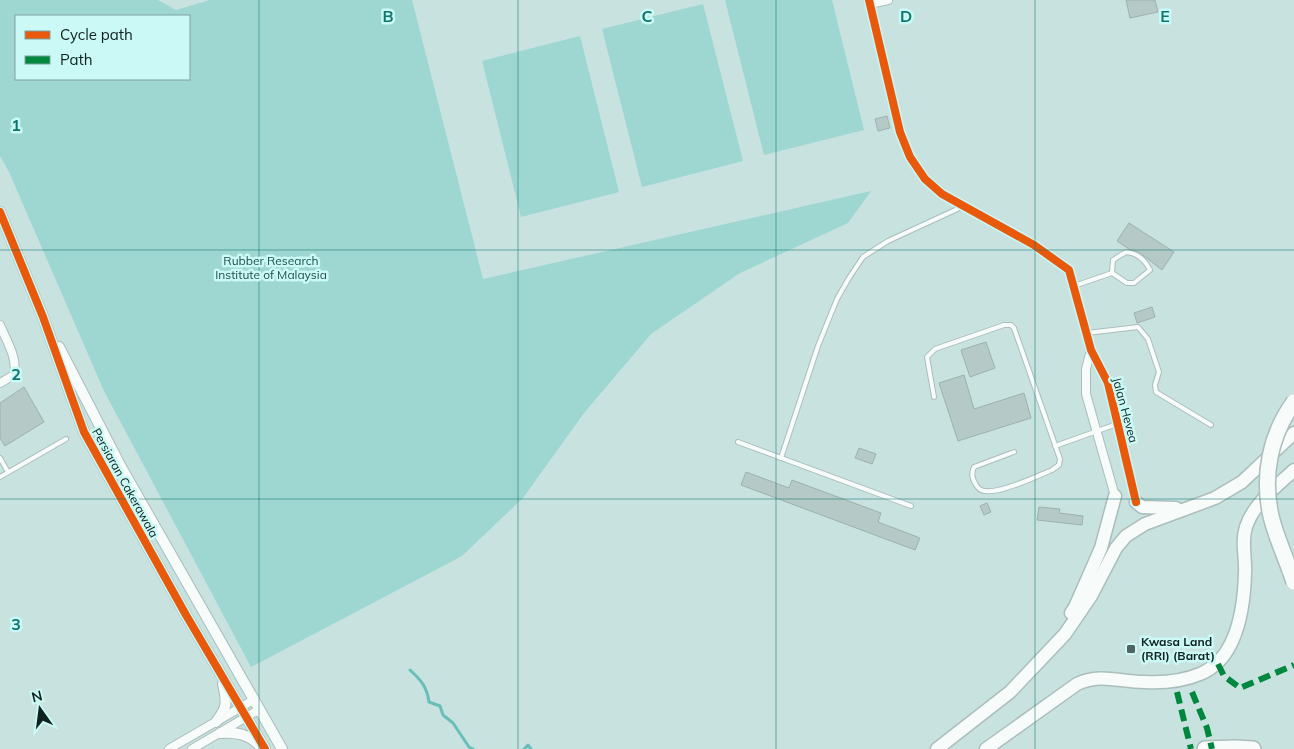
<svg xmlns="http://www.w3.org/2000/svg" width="1294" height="749" viewBox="0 0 1294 749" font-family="Mulish,sans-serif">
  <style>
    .green { fill: #9ed6d2; fill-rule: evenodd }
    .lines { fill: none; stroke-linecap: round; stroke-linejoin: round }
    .stream { stroke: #6abeb8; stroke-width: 3 }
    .building { fill: #b5c9c7; stroke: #9db1af }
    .service-casing { stroke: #aabebc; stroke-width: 6 }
    .minor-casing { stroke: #aabebc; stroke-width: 10 }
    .tertiary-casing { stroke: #aabebc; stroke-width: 12 }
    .trunk-casing { stroke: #aabebc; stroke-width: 15 }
    .motorway-casing { stroke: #aabebc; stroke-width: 18 }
    .service { stroke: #f7fbfa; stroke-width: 4 }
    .minor { stroke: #f7fbfa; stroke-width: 8 }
    .tertiary { stroke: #f7fbfa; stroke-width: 10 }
    .trunk { stroke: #f7fbfa; stroke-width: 12 }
    .motorway { stroke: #f7fbfa; stroke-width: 15 }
    .motorway-bridge-casing { stroke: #aabebc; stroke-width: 18; stroke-linecap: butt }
    .motorway-bridge { stroke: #f7fbfa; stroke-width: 15 }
    .quiet { stroke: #00873e; stroke-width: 6; stroke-dasharray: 12 6; stroke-linecap: butt }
    .cycleway-casing { stroke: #caf9f6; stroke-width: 11 }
    .cycleway { stroke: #e8590c; stroke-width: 8 }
    .grid { fill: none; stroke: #0f766e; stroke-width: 1; stroke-opacity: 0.55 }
    .poi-dot { fill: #506563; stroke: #caf9f6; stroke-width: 2 }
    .labels { text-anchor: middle; stroke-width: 5; stroke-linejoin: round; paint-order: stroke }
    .park-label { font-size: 12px; fill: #22514e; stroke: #caf9f6 }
    .street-label { font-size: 12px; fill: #0f2220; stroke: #caf9f6 }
    .poi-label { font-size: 12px; font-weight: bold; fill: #0f2220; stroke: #caf9f6; text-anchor: start }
    .grid-label { font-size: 16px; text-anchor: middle; font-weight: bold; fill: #0f766e; stroke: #caf9f6; stroke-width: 5; stroke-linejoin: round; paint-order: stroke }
  </style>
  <rect width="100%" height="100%" fill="#c8e2df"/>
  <!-- green -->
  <g class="green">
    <path d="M0 0H158L176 10 210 0H412L483 279 871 191 848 223 740 273 651 334 584 413 523 498 462 556 251 667 104 391 9 172 0 156ZM16 16H189V79H16Z"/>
    <polygon points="725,0 832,0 864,130 764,155"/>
    <polygon points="703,4 743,161 642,187 602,29"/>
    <polygon points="580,36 619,192 521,217 482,61"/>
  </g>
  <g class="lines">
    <!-- stream -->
    <g class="stream">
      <path d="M410 670C421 680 427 687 429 702L440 706 443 715 453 723 469 747 473 749"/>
      <polyline points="524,749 528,745 531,749"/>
    </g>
  </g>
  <!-- building -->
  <g class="building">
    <polygon points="1126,0 1155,0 1158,12 1130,18"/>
    <polygon points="887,116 890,128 878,131 875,119"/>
    <polygon points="1129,223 1174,252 1162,270 1139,252 1129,249 1117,241"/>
    <polygon points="1152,307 1155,317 1137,323 1134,313"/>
    <polygon points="986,342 995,368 970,377 961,350"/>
    <polygon points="964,375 974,409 1024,393 1031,418 958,441 939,383"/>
    <polygon points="24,387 44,422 5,446 0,438 0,403"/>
    <polygon points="859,448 876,454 872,464 855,458"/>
    <polygon points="746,472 789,488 792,480 881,513 878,522 920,538 915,550 741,485"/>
    <polygon points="987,503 991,512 984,515 980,506"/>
    <polygon points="1039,507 1060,509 1059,513 1083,516 1082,525 1037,520"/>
  </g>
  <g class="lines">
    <!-- service casing -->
    <g class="service-casing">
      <g id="service">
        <path d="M1126 252C1137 253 1145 260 1150 270L1134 283H1127L1112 273 1113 260Z"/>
        <polyline points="1074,286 1112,273"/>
        <polyline points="1087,333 1138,327 1148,339 1159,372 1155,385 1156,392 1211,425"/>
        <path d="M934 397 927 357 935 349 1004 325H1011L1014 328 1060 459 1059 465 1052 470C1038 476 999 494 985 491 981 491 978 488 976 485 972 478 971 474 974 467L1014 452"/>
        <polyline points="738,442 911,506"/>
        <polyline points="1055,446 1117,424"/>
        <polyline points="0,458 8,472"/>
        <polyline points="781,458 818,346 837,299 849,278 863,257 888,241 964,206"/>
        <polyline points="0,477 66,439"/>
      </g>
    </g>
    <!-- minor casing -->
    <g class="minor-casing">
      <g id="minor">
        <polyline points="869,0 900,132 910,157 925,179 942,194 1034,245 1069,270 1091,350 1108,383 1136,502"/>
        <polyline points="870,4 888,0"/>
        <path d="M0 325C6 340 18 358 14 375L0 383"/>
        <polyline points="1091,350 1086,369 1086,394 1115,496"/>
        <polyline points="169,749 255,699"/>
        <polyline points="192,749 260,709"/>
      </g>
    </g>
    <!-- tertiary casing -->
    <g class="tertiary-casing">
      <g id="tertiary">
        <polyline points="0,212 43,317 84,432 186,615 265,749"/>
        <polyline points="59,347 121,467 282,749"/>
        <path d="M216 722C228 707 227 702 223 684"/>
        <path d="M221 733C236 732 248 734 259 745"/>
      </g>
    </g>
    <!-- trunk casing -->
    <g class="trunk-casing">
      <g id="trunk">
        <polyline points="1136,502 1142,507 1176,508"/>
        <polyline points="1071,613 1075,607 1101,548 1115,496"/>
        <polyline points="937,749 1010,692 1065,634 1091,596 1116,548 1126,536 1145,524 1215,498 1242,482 1294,433"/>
        <path d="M986 749 1077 684C1101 673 1119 682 1144 682 1162 683 1183 681 1200 674 1237 659 1244 608 1245 573 1246 558 1241 542 1246 527 1253 504 1277 486 1294 470"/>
      </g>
    </g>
    <!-- motorway casing -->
    <g class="motorway-casing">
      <polyline id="motorway" points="1205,749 1235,748 1253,749"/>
    </g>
    <!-- service -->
    <use href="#service" class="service"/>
    <!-- minor -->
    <use href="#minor" class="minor"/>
    <!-- tertiary -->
    <use href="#tertiary" class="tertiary"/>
    <!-- trunk -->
    <use href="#trunk" class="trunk"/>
    <!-- motorway -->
    <use href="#motorway" class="motorway"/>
    <!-- motorway-bridge casing -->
    <g class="motorway-bridge-casing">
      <path id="motorway-bridge" d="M1294 402C1270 435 1262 476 1271 516 1276 538 1287 560 1294 582"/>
    </g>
    <!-- motorway-bridge -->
    <use href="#motorway-bridge" class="motorway-bridge"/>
    <!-- quiet -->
    <g class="quiet">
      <polyline points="1218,664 1224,676 1240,688 1294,665"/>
      <polyline points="1177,692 1191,749"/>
      <polyline points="1192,692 1207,728 1212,749"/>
    </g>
    <!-- cycleway casing -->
    <g class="cycleway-casing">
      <g id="cycleway">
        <polyline points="869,0 900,132 910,157 925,179 942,194 1034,245 1069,270 1091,350 1108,383 1136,502"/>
        <polyline points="0,212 43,317 84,432 186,615 265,749"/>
      </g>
    </g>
    <!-- cycleway -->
    <use href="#cycleway" class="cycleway"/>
  </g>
  <!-- grid -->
  <path class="grid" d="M259 0V749M518 0V749M776 0V749M1035 0V749M0 250H1294M0 499H1294"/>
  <!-- markers -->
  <rect class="poi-dot" x="1126" y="644" width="10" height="10" rx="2.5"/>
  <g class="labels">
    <!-- park labels -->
    <g class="park-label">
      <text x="271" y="265">Rubber Research<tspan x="271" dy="14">Institute of Malaysia</tspan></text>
    </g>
    <!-- street labels -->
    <g class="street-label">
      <text transform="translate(1125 410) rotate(75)" y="4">Jalan Hevea</text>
      <text transform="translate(125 483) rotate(61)" y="4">Persiaran Cakerawala</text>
    </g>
    <!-- poi labels -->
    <g class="poi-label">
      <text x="1141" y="646">Kwasa Land<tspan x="1141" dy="14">(RRI) (Barat)</tspan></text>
    </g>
  </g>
  <g class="grid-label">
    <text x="388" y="22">B</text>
    <text x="647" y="22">C</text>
    <text x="906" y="22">D</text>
    <text x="1165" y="22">E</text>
    <text x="16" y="131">1</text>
    <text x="16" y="380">2</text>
    <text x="16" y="630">3</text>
  </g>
  <!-- legend -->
  <rect x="15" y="15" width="175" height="65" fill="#caf9f6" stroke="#7fa3a0"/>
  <rect x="25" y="31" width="25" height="8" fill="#e8590c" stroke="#7fa3a0"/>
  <text x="60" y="40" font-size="15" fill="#0f2220">Cycle path</text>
  <rect x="25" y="56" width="25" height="8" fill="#00873e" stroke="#7fa3a0"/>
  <text x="60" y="65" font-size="15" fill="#0f2220">Path</text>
  <!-- north arrow -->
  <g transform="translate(40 709) rotate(346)" stroke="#caf9f6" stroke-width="4" paint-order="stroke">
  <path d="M0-4L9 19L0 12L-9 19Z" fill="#0f2220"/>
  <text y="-8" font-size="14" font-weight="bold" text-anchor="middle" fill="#0f2220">N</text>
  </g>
</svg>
